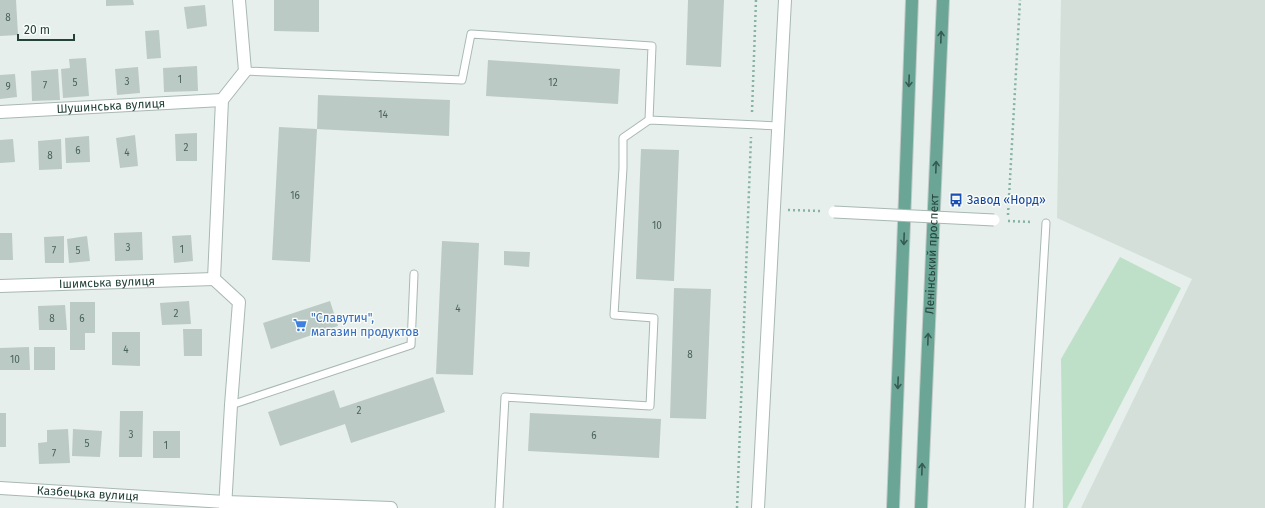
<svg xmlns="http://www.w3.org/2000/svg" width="1265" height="508" viewBox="0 0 1265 508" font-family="'Fira Sans',sans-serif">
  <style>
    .built { fill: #d4dfda }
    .green { fill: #bfe0c8 }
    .building { fill: #bbcac4 }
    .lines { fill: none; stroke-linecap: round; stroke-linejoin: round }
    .service-casing { stroke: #a8b8b2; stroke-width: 9 }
    .minor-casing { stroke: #a8b8b2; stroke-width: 14 }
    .primary-casing { stroke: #c2cac8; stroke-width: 14 }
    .path { stroke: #86b3a5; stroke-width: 2.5; stroke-dasharray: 2 3; stroke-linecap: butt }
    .service { stroke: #fff; stroke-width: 7 }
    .minor { stroke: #fff; stroke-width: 12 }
    .primary { stroke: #6aa596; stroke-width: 12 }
    .pedestrian-bridge-casing { stroke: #a8b8b2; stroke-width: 13; stroke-linecap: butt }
    .pedestrian-bridge { stroke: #fff; stroke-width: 11 }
    .oneway { stroke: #365b51 }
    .labels { text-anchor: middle; stroke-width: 3; stroke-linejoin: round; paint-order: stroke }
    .number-label { font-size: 10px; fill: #4a645c }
    .street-label { font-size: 12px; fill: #24423a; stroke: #f7fbf9 }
    .transit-label { font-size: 12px; fill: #164399; stroke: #f7fbf9; text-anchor: start }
    .shop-label { font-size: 12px; fill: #366cbe; stroke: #f7fbf9; text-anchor: start }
  </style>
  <rect width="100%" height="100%" fill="#e6efeb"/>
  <!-- built -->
  <polygon class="built" points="1061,0 1265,0 1265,508 1081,508 1192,279 1057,218"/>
  <!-- green -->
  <polygon class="green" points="1120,257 1181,288 1067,508 1063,508 1061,359"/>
  <!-- building -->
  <g class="building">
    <polygon points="0,0 16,0 18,35 0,36"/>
    <polygon points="106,0 133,0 134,5 106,6"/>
    <polygon points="274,0 319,0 319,32 274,31"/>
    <polygon points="688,0 724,0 721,67 686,65"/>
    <polygon points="205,5 207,26 187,29 184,7"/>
    <polygon points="159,30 161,58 147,59 145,31"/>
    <polygon points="86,58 89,96 63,98 61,69 70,68 69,59"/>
    <polygon points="488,60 620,69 618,104 486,96"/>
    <polygon points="197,66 198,91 164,92 163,68"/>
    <polygon points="138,67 140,93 117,95 115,69"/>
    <polygon points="58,69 60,100 32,101 31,71"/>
    <polygon points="15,74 17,97 0,99 0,75"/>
    <polygon points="318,95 450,100 449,136 317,129 310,262 272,260 279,127 317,129"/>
    <polygon points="197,133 197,161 176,161 175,134"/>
    <polygon points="135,135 138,166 120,168 116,138"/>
    <polygon points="89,136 90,162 66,163 65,138"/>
    <polygon points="13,139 15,162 0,163 0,140"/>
    <polygon points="61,139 62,169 39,170 38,141"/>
    <polygon points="641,149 679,150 674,281 636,279"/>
    <polygon points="142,232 143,260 115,261 114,233"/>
    <polygon points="0,233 12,233 13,260 0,260"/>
    <polygon points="191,235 193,261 174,263 172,236"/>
    <polygon points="64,236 64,263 45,263 44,237"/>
    <polygon points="87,236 90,261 69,263 67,239"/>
    <polygon points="442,241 479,243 473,375 436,374"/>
    <polygon points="504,251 530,252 529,267 504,265"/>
    <polygon points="674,288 711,289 706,419 670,418"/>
    <polygon points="189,301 191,324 162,325 160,303"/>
    <polygon points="330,301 338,326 271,349 263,323"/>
    <polygon points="70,302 95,302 95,333 85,333 85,350 70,350"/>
    <polygon points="65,305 67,330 39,330 38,306"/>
    <polygon points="183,329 202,329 202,356 184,356"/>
    <polygon points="112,332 140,332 140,366 112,365"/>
    <polygon points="29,347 30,370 0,370 0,348"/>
    <rect x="34" y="347" width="21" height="23"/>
    <polygon points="433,377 445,412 351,443 345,424 280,446 268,412 334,390 340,408"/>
    <polygon points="120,411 143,411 142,457 119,457"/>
    <rect x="0" y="413" width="6" height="34"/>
    <polygon points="530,413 661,419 659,458 528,451"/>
    <polygon points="68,429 70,463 39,464 38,443 47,442 47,430"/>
    <polygon points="73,429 102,431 100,457 72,456"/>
    <rect x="153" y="431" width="27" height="27"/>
  </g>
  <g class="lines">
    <!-- service casing -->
    <g class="service-casing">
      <g id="service">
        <polyline points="245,71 462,80 471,34 652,46 649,120"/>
        <polyline points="231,405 411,345 414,274"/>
        <polyline points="499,508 505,397 650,406 654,318 614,315 623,168 623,138 649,120 779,126"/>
        <polyline points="1029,508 1046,223"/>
      </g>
    </g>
    <!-- minor casing -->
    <g class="minor-casing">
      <g id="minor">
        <path id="s1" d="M0 112 222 100"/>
        <path id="s2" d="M0 286 214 279"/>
        <path id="s3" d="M0 488 225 502 391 508"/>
        <polyline points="225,508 231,405 239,302 214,279 222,100 245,71 239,0"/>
        <polyline points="758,508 785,0"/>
      </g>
    </g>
    <!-- primary casing -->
    <g class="primary-casing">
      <g id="primary">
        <polyline points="893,508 905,197 912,0"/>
        <path id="s4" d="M921 508 943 0"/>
      </g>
    </g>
    <!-- path -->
    <g class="path">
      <polyline points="752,112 756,0"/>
      <polyline points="788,210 821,211"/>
      <polyline points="1008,215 1020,0"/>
      <polyline points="1008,221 1033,222"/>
      <polyline points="737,508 751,137"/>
    </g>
    <!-- service -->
    <use href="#service" class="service"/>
    <!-- minor -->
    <use href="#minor" class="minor"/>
    <!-- primary -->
    <use href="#primary" class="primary"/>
    <!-- pedestrian-bridge casing -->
    <g class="pedestrian-bridge-casing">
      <polyline id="pedestrian-bridge" points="834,212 994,220"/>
    </g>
    <!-- pedestrian-bridge -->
    <use href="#pedestrian-bridge" class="pedestrian-bridge"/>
  </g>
  <!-- one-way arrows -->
  <defs><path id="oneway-shaft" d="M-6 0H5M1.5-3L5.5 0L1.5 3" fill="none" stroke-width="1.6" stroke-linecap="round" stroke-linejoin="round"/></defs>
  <g class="oneway">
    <use href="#oneway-shaft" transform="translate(941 37) rotate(-88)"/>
    <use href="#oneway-shaft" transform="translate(909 81) rotate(92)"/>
    <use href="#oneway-shaft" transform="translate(936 167) rotate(-88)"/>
    <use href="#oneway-shaft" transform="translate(904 239) rotate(92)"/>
    <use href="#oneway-shaft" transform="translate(928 339) rotate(-88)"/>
    <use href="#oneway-shaft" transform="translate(898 383) rotate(92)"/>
    <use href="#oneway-shaft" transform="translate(922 469) rotate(-88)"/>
  </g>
  <!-- icons -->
  <defs>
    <g id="bus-bare" transform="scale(1.08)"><path d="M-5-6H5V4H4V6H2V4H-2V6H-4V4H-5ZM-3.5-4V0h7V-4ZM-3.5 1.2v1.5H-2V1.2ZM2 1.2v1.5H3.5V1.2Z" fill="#1a4fb4" stroke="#f7fbf9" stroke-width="2.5" paint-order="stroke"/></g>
    <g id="supermarket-bare" transform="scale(1.08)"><path d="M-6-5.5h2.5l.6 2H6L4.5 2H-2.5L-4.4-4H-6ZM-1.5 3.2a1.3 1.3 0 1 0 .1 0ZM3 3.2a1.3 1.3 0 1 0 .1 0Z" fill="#3f7fe0" stroke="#f7fbf9" stroke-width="2.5" paint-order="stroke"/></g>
  </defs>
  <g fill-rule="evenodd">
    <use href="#bus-bare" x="956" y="200"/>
    <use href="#supermarket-bare" x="300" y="325"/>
  </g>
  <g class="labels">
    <!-- number labels -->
    <g class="number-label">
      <text x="8" y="21">8</text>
      <text x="180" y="83">1</text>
      <text x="127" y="85">3</text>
      <text x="75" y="86">5</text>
      <text x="553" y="86">12</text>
      <text x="45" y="89">7</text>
      <text x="8" y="90">9</text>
      <text x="383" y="118">14</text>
      <text x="186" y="151">2</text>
      <text x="78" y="154">6</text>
      <text x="127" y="156">4</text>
      <text x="50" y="159">8</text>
      <text x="295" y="199">16</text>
      <text x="657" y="229">10</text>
      <text x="128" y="251">3</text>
      <text x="182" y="253">1</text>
      <text x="54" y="254">7</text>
      <text x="78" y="254">5</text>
      <text x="458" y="312">4</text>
      <text x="176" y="317">2</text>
      <text x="52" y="322">8</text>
      <text x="82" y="322">6</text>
      <text x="126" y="353">4</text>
      <text x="690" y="358">8</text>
      <text x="15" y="363">10</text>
      <text x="359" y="414">2</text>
      <text x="131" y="438">3</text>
      <text x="594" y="439">6</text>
      <text x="87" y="447">5</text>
      <text x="166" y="449">1</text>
      <text x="54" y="457">7</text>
    </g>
    <!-- street labels -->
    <g class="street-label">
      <text dy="4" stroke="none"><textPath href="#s1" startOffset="111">Шушинська вулиця</textPath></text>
      <text dy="4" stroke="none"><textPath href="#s4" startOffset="254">Ленінський проспект</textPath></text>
      <text dy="4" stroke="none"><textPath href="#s2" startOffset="107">Ішимська вулиця</textPath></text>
      <text dy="4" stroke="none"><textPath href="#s3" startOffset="88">Казбецька вулиця</textPath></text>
    </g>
    <!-- transit labels -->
    <g class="transit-label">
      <text x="967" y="204">Завод «Норд»</text>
    </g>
    <!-- shop labels -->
    <g class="shop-label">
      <text x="311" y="322">"Славутич",<tspan x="311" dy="14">магазин продуктов</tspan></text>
    </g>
  </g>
  <!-- scale -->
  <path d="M18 34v6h56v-6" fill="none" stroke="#24423a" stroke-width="2"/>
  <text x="24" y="34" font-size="12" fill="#24423a" stroke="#f7fbf9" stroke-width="3" paint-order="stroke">20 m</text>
</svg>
